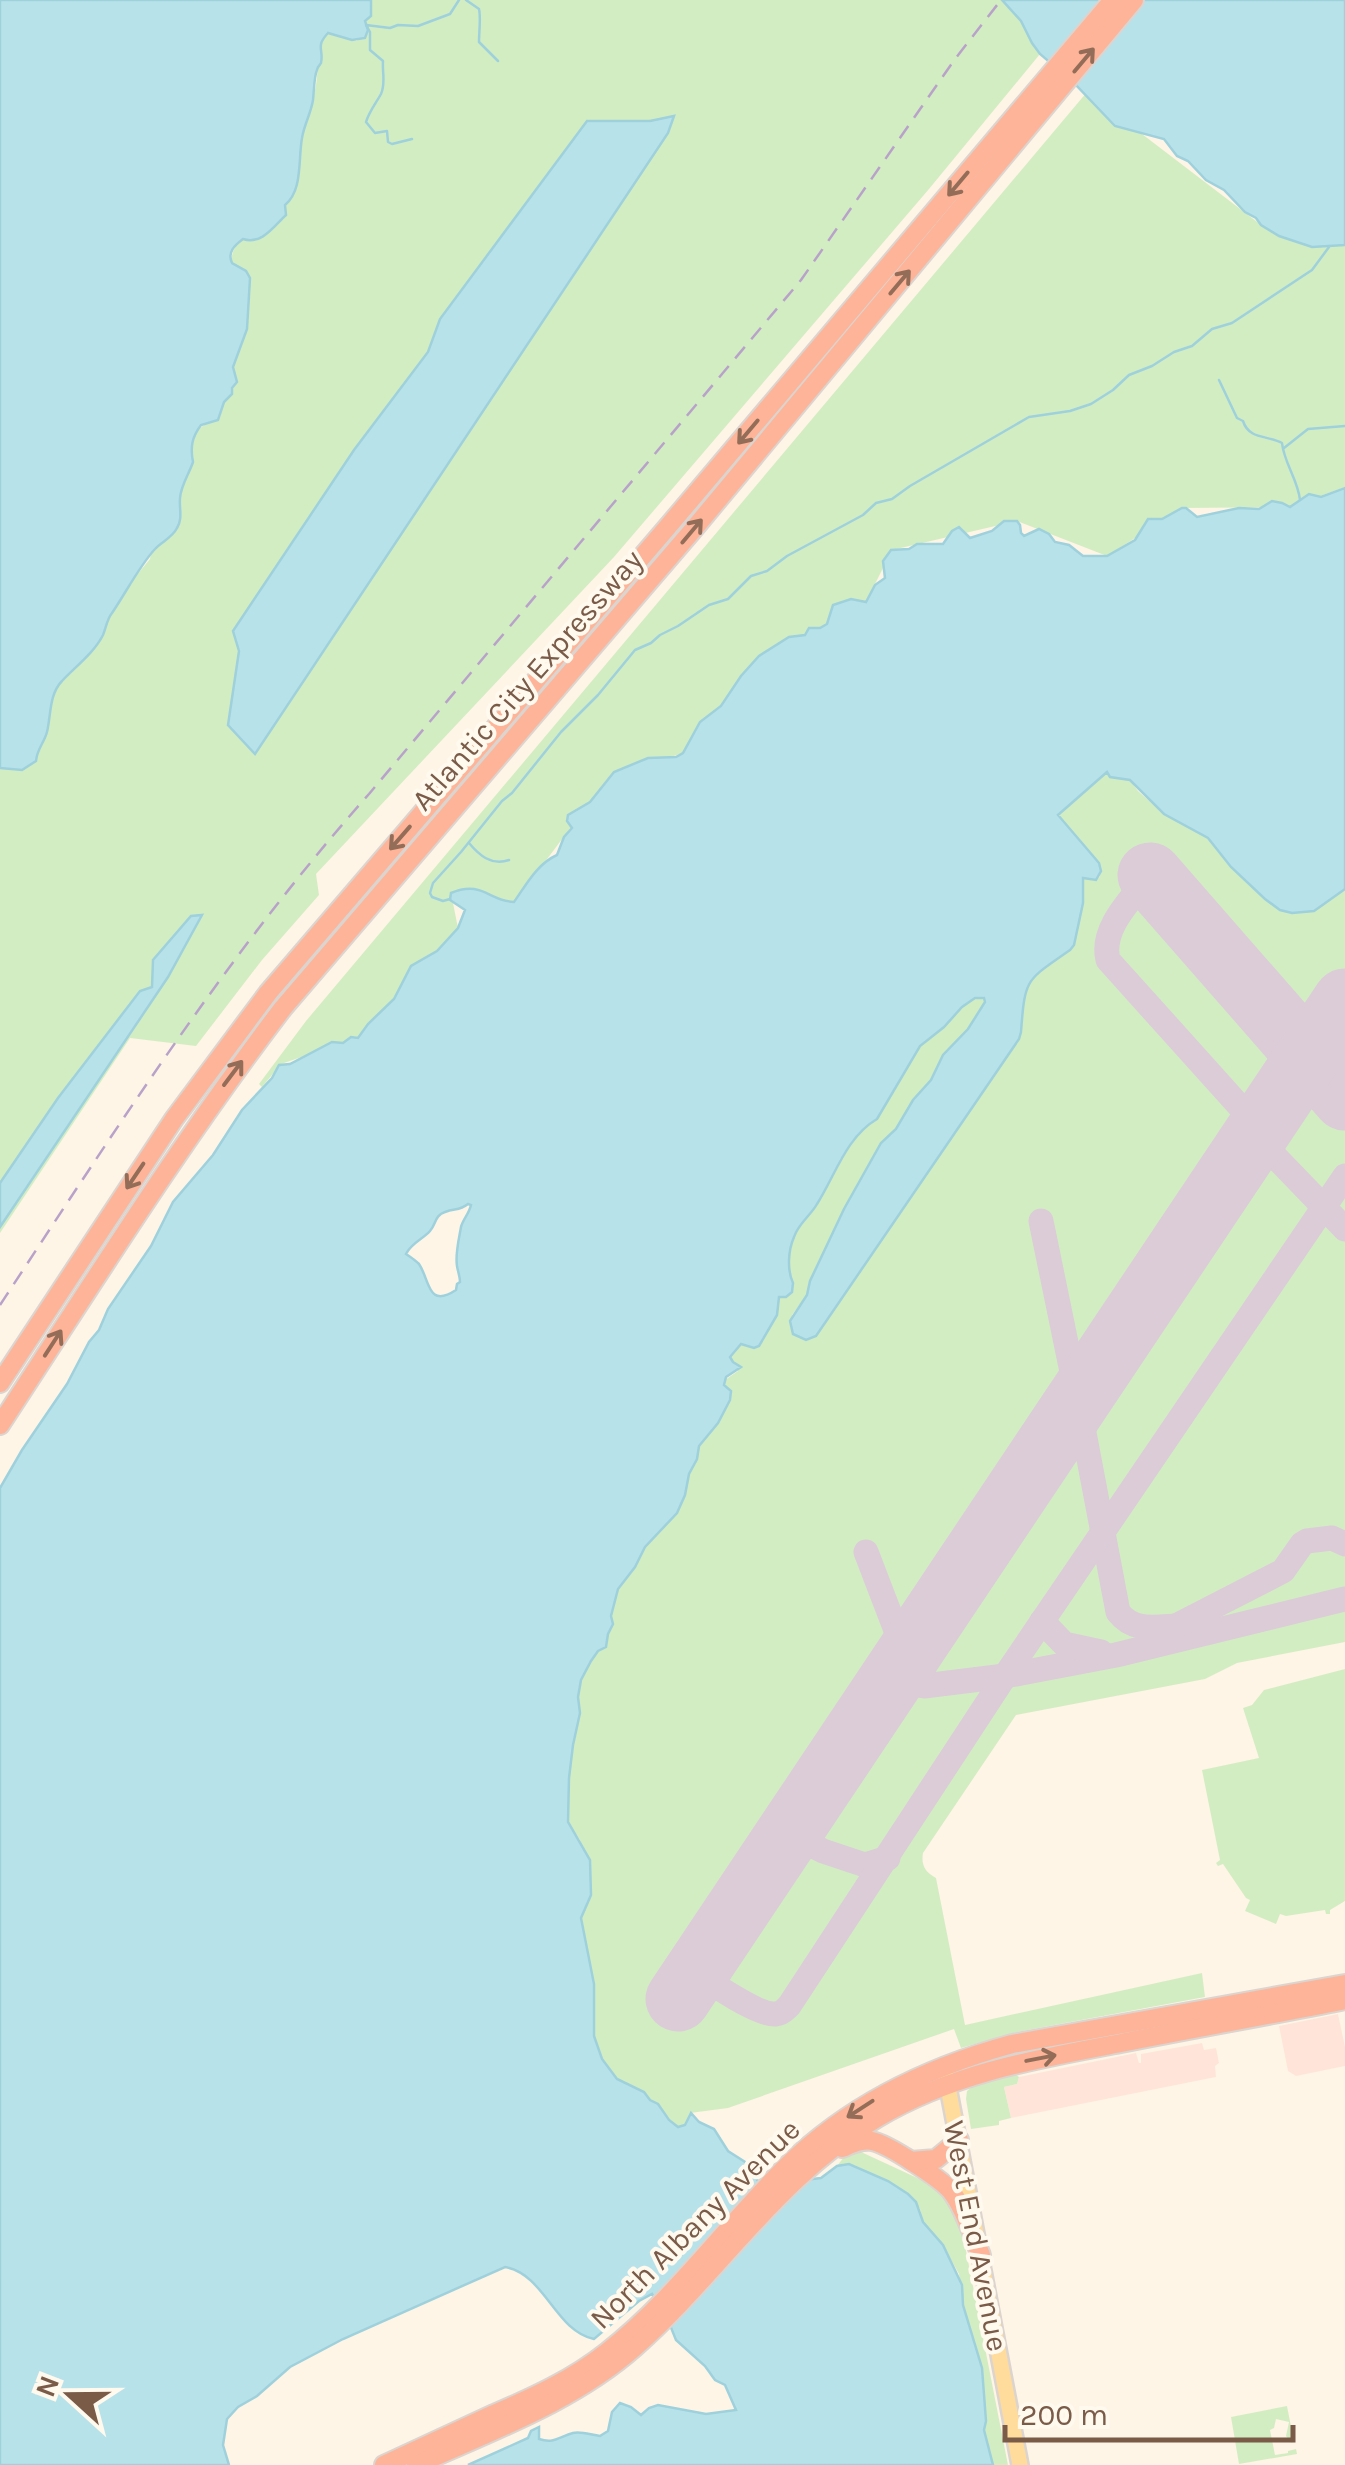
<svg xmlns="http://www.w3.org/2000/svg" width="1345" height="2465" viewBox="0 0 1345 2465" font-family="Karla,sans-serif">
  <style>
    .commercial { fill: #ffe5d9 }
    .green { fill: #d3edc3; fill-rule: evenodd }
    .water { fill: #b8e2ea; stroke: #9ed1dc; stroke-width: 2.5; fill-rule: evenodd }
    .lines { fill: none; stroke-linecap: round; stroke-linejoin: round }
    .stream { stroke: #9ed1dc; stroke-width: 2.5 }
    .taxiway { stroke: #dbccd8; stroke-width: 25 }
    .runway { stroke: #dbccd8; stroke-width: 65 }
    .major-casing { stroke: #dcd4cf; stroke-width: 20 }
    .highway-casing { stroke: #dcd4cf; stroke-width: 22 }
    .major { stroke: #ffdc9c; stroke-width: 15 }
    .highway { stroke: #fdb498; stroke-width: 18 }
    .rail { stroke: #b8a2c9; stroke-width: 2.5; stroke-dasharray: 15 10; stroke-linecap: butt }
    .oneway { stroke: #946d58 }
    .labels { text-anchor: middle; stroke-width: 8; stroke-linejoin: round; paint-order: stroke }
    .street-label { font-size: 30px; fill: #7a5b48; stroke: #fff9ee }
  </style>
  <rect width="100%" height="100%" fill="#fef5e6"/>
  <!-- commercial -->
  <g class="commercial">
    <polygon points="1338,2014 1345,2047 1345,2066 1296,2076 1288,2071 1279,2026"/>
    <polygon points="1202,2043 1204,2050 1216,2048 1219,2063 1215,2066 1216,2077 1011,2118 1004,2087 1017,2084 1019,2077 1136,2053 1139,2063 1141,2063 1141,2054"/>
  </g>
  <!-- green -->
  <g class="green">
    <path d="M371 0H1002L1022 21 1032 43 1040 54 929 189 614 557 316 874 319 895 262 960 196 1046 130 1038 0 1233V768C12 770 25 766 36 761L38 750 46 736 50 707 58 686 73 671 103 635 110 616 117 607 127 587 150 559 151 552 174 533 181 518 180 497 184 479 193 462C187 437 197 426 220 417L224 402 236 384 233 367 247 329 250 284 246 271 232 263C228 236 267 229 286 215L285 205C303 190 298 160 302 138 305 120 313 103 316 85 319 69 316 47 328 33L357 41 365 20 371 16ZM674 117 668 134 255 753 228 726 239 651 234 631 354 450 428 352 440 319 587 121H650Z"/>
    <polygon points="1087,92 1269,231 1345,246 1345,487 1290,507 1182,508 1107,556 1017,521 892,550 866,602 833,605 827,624 759,656 683,753 608,778 514,903 451,893 458,928 360,1037 281,1064 262,1087 259,1084 306,1021"/>
    <path d="M1107 772 1111 777 1130 780 1138 791 1164 814 1208 838 1231 867 1265 899 1280 910 1292 913 1313 911 1345 889V1642L1237 1663 1205 1679 1016 1715 923 1853C921 1865 925 1872 936 1878L965 2025 1202 1973 1205 1997 1017 2032 961 2048 954 2029 728 2108 690 2113 685 2125 678 2127 669 2120 658 2104 650 2100 644 2092 617 2079 602 2059 594 2036V1984L581 1918 591 1894 580 1840 568 1822 569 1778 573 1745 580 1713 578 1697 581 1680 591 1661 598 1651 606 1647 608 1633 612 1627 611 1616 618 1589 635 1567 645 1547 677 1513 685 1495 689 1474 698 1454 699 1446 718 1423 730 1400V1389L724 1384 725 1380 738 1371V1364L733 1362 730 1357 741 1344 754 1348 765 1336 778 1312 776 1306 779 1297 790 1277 788 1254 796 1232 816 1207 848 1149 866 1125 877 1119 920 1046 944 1027 962 1007 975 998 984 997 986 1002 968 1029 943 1055 931 1080 913 1100 896 1129 881 1143 844 1209 810 1281 807 1295 792 1315 793 1334 806 1340 816 1336 1021 1032C1025 977 1026 981 1070 950L1074 945 1083 903V878L1094 880 1099 878 1101 871 1099 863 1058 816Z"/>
    <polygon points="1345,1669 1345,1901 1330,1910 1330,1914 1326,1914 1325,1910 1286,1916 1280,1914 1276,1924 1245,1911 1250,1900 1246,1898 1223,1864 1218,1866 1216,1863 1220,1860 1202,1770 1259,1758 1243,1708 1252,1705 1264,1690"/>
    <polygon points="1015,2074 1019,2077 1017,2084 1004,2087 1011,2118 999,2121 999,2125 971,2129 966,2099 967,2091 972,2087"/>
    <polygon points="859,2151 939,2188 959,2215 1008,2465 993,2465 984,2430 986,2421 982,2368 963,2305 959,2274 943,2245 923,2222 920,2209 908,2193 856,2166 849,2164 837,2166 844,2157"/>
    <polygon points="1287,2406 1294,2442 1291,2443 1286,2436 1289,2422 1276,2419 1274,2428 1270,2430 1275,2455 1288,2453 1288,2451 1296,2449 1297,2454 1239,2464 1231,2417"/>
  </g>
  <!-- water -->
  <g class="water">
    <path d="M0 0H371V16L365 21 368 30 365 38 352 40 328 33C315 47 324 49 321 63 320 65 317 67 317 70 314 76 314 92 313 100 311 113 304 125 302 138 298 160 303 190 285 205L286 215C273 227 262 245 243 239 235 245 227 252 232 263L246 271 250 278 247 329 233 367 237 382 232 388V394L224 402 218 420 201 425C192 437 190 447 193 462 189 474 181 485 180 498 179 509 183 518 177 528 172 538 161 542 155 549 140 565 125 594 112 613 107 619 106 628 103 635 94 653 75 667 62 681 49 694 51 716 47 732 44 743 37 749 36 761L22 770 0 768Z"/>
    <polygon points="1002,0 1345,0 1345,245 1312,247 1279,236 1261,225 1256,218 1245,212 1224,190 1206,180 1188,161 1177,156 1164,139 1115,126 1073,82 1040,54 1032,43 1021,21"/>
    <polygon points="674,116 668,133 255,754 228,725 239,651 233,631 354,450 428,352 440,319 587,121 650,121"/>
    <path d="M1345 488V889L1314 911 1292 913 1280 910 1265 899 1231 867 1208 838 1164 814 1130 780 1110 777 1107 772 1058 815 1099 863 1101 871 1096 880 1083 878V903L1074 945 1070 950C1026 981 1025 977 1021 1032L1019 1039 816 1336 806 1340 793 1334 790 1321 807 1295 810 1281 844 1209 881 1143 896 1129 913 1100 931 1080 943 1055 968 1029 985 1002 984 998H975L962 1007 944 1027 920 1046 877 1119C846 1137 835 1176 817 1204 811 1215 798 1224 794 1237 788 1251 787 1270 793 1283L792 1292 786 1297H779L777 1315 759 1346 754 1348 741 1344 730 1357 733 1362 741 1367 726 1377 724 1385 731 1391 730 1400 718 1423 699 1446 697 1459 689 1474 685 1495 677 1513 645 1547 635 1567 618 1589 611 1616 613 1624 608 1634 606 1647 598 1651 591 1661 581 1680 578 1697 580 1713 573 1745 569 1778 568 1822 590 1860 591 1895 581 1918 594 1984V2036L602 2059 617 2079 644 2092 650 2100 658 2104 669 2120 678 2127 685 2125 691 2113 699 2122 714 2129 728 2151 753 2167 757 2180 763 2185 821 2178 837 2166 849 2164 888 2181 908 2194 916 2202 923 2222 943 2245 962 2285 963 2305 982 2368 986 2421 984 2430 993 2465H468L528 2438 531 2431 539 2427V2439C554 2444 559 2437 573 2433 581 2431 591 2435 600 2436L608 2431 612 2412 620 2403 631 2407 641 2415 649 2408 658 2405 706 2414 736 2410 725 2385 715 2380 705 2366 676 2340 666 2315 652 2294 639 2301 594 2339C555 2331 545 2274 505 2267L343 2339 290 2367 257 2396 238 2407 227 2419 223 2445 229 2465H0V1488L22 1450 67 1384 89 1342 99 1330 108 1309 151 1246 173 1202 213 1155 242 1110 272 1078 279 1065 290 1064 332 1042 343 1043 351 1037 358 1038 368 1024 394 999 411 966 437 951 458 928 465 910 450 900 451 893C482 880 489 901 514 902 526 885 537 864 557 855L564 837 572 828 567 821 568 815 590 802 614 772 648 758 676 757 683 753 700 722 721 706 741 676 759 656 789 637 805 635 809 628H820L827 624 833 605 851 599 866 602 875 585 885 578 883 561 891 550 909 549 917 544H943L952 531 959 527 970 538 992 531 1004 521H1017L1020 525 1021 533 1024 536 1039 529 1049 534 1055 542 1069 545 1083 556H1107L1135 540 1148 519H1162L1182 508H1186L1197 517 1239 508 1259 509 1272 501 1282 503 1290 507 1309 494 1321 497ZM468 1204 471 1205C469 1214 463 1219 461 1227 459 1239 455 1254 457 1266 458 1272 460 1277 460 1282L457 1284 456 1290C427 1309 430 1280 419 1264 416 1261 409 1256 406 1254 412 1242 422 1240 430 1231 436 1224 435 1215 445 1212 455 1208 459 1211 468 1204Z"/>
    <polygon points="202,915 168,977 0,1227 0,1183 58,1098 140,991 152,987 153,960 191,916"/>
  </g>
  <g class="lines">
    <!-- stream -->
    <g class="stream">
      <path d="M466 0 479 9C481 17 479 33 479 42L498 61"/>
      <path d="M412 139 392 144 388 142 387 131 375 133 366 122C369 112 376 103 381 94 386 83 382 72 383 61L370 50V32L366 25 390 28 398 25 418 26 450 14 459 0"/>
      <path d="M1219 380 1237 418 1243 421C1249 440 1268 435 1282 443 1284 463 1298 480 1300 500"/>
      <polyline points="1284,448 1308,429 1345,426"/>
      <path d="M469 843C479 855 491 866 509 860"/>
      <polyline points="450,899 443,901 432,897 430,893 433,883 461,852 502,801 512,793 561,732 598,695 635,650 651,643 660,635 678,626 709,605 728,599 751,576 767,571 787,556 863,515 876,503 892,499 910,486 1029,417 1070,411 1091,404 1113,390 1129,375 1152,366 1174,352 1192,346 1212,329 1232,323 1312,270 1329,247"/>
    </g>
    <!-- taxiway -->
    <g class="taxiway">
      <path d="M1150 875C1132 899 1100 928 1108 960L1260 1129 1262 1143 1345 1229"/>
      <path d="M1041 1221 1078 1401 1118 1612C1133 1632 1155 1627 1177 1626"/>
      <polyline points="866,1552 899,1638 897,1658 899,1669 904,1679 911,1684 924,1686 1005,1676 1116,1655 1345,1599"/>
      <polyline points="1042,1621 1064,1644 1101,1652"/>
      <polyline points="1166,1631 1283,1571 1302,1544 1307,1541 1332,1538 1345,1544"/>
      <polyline points="798,1819 799,1830 804,1841 823,1851 865,1865 888,1858"/>
      <path d="M696 1973C712 1983 758 2016 776 2014 783 2013 784 2010 789 2006L1005 1676 1345 1176"/>
    </g>
    <!-- runway -->
    <g class="runway">
      <polyline points="1150,875 1345,1098"/>
      <polyline points="678,1999 1345,1001"/>
    </g>
    <!-- major casing -->
    <g class="major-casing">
      <polyline id="major" points="944,2066 1020,2465"/>
    </g>
    <!-- highway casing -->
    <g class="highway-casing">
      <g id="highway">
        <polyline points="0,1383 174,1119 268,993 665,530 1113,0"/>
        <path d="M0 1425C93 1283 180 1143 283 1008L692 531 1134 0"/>
        <path d="M842 2148C852 2144 861 2139 872 2141 888 2144 941 2179 951 2191 965 2209 972 2235 981 2255"/>
        <polyline points="911,2161 936,2159 959,2140"/>
        <path d="M384 2465C421 2448 457 2431 494 2414 534 2397 573 2379 607 2352 675 2299 726 2226 787 2166 849 2105 928 2067 1012 2044L1345 1984"/>
        <path d="M416 2465C491 2431 573 2402 635 2347 719 2273 778 2176 877 2118 953 2073 1036 2059 1121 2043 1196 2028 1271 2015 1345 2000"/>
      </g>
    </g>
    <!-- major -->
    <use href="#major" class="major"/>
    <!-- highway -->
    <use href="#highway" class="highway"/>
    <!-- rail -->
    <path class="rail" d="M0 1305C116 1129 229 951 369 794L801 280 955 59 1001 0"/>
  </g>
  <!-- one-way arrows -->
  <defs><path id="oneway-shaft" d="M-6 0H5M1.5-3L5.5 0L1.5 3" fill="none" stroke-width="1.6" stroke-linecap="round" stroke-linejoin="round" transform="scale(2.5)"/></defs>
  <g class="oneway">
    <use href="#oneway-shaft" transform="translate(1084 60) rotate(-50)"/>
    <use href="#oneway-shaft" transform="translate(958 184) rotate(130)"/>
    <use href="#oneway-shaft" transform="translate(900 282) rotate(-50)"/>
    <use href="#oneway-shaft" transform="translate(748 432) rotate(130)"/>
    <use href="#oneway-shaft" transform="translate(692 531) rotate(-50)"/>
    <use href="#oneway-shaft" transform="translate(400 838) rotate(131)"/>
    <use href="#oneway-shaft" transform="translate(233 1073) rotate(-53)"/>
    <use href="#oneway-shaft" transform="translate(135 1176) rotate(124)"/>
    <use href="#oneway-shaft" transform="translate(53 1343) rotate(-57)"/>
    <use href="#oneway-shaft" transform="translate(1041 2058) rotate(-11)"/>
    <use href="#oneway-shaft" transform="translate(860 2109) rotate(147)"/>
  </g>
  <g class="labels">
    <!-- street labels -->
    <g class="street-label">
      <text transform="translate(527 680) rotate(-49)" y="10">Atlantic City Expressway</text>
      <text transform="translate(695 2224) rotate(-45)" y="10">North Albany Avenue</text>
      <text transform="translate(976 2236) rotate(79)" y="10">West End Avenue</text>
    </g>
  </g>
  <!-- north arrow -->
  <g transform="translate(70 2395) rotate(291)" stroke="#fff9ee" stroke-width="8" paint-order="stroke">
  <path d="M0-8L18 38L0 25L-18 38Z" fill="#7a5b48"/>
  <text y="-15" font-size="28" font-weight="bold" text-anchor="middle" fill="#7a5b48">N</text>
  </g>
  <!-- scale -->
  <path d="M1005 2425v15h288v-15" fill="none" stroke="#7a5b48" stroke-width="5"/>
  <text x="1020" y="2425" font-size="30" fill="#7a5b48" stroke="#fff9ee" stroke-width="8" paint-order="stroke">200 m</text>
</svg>
